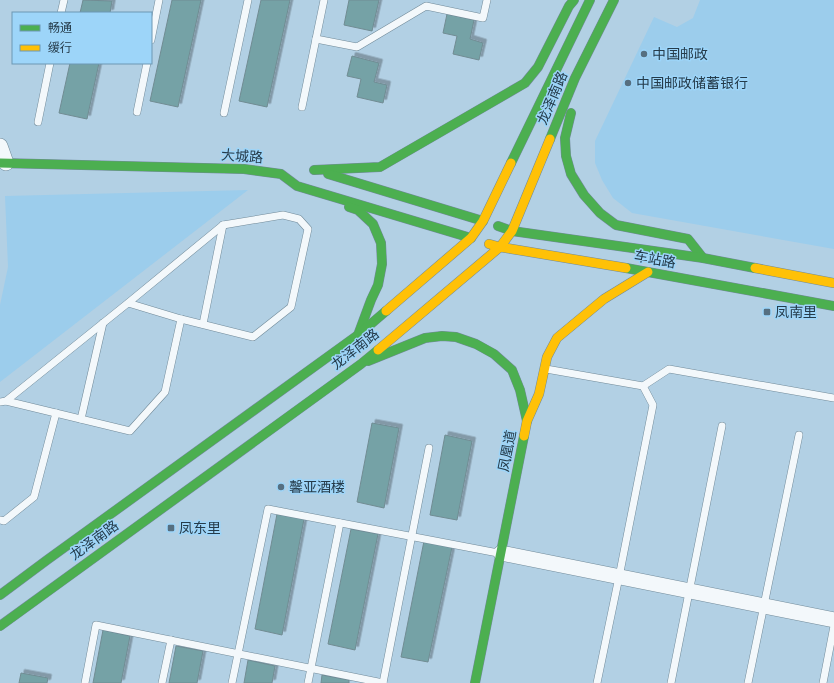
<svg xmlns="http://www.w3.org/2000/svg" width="834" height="683" viewBox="0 0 834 683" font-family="Jost,'Noto Sans SC',sans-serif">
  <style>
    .built { fill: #9ccdec }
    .building { fill: #74a2a6; stroke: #718c93; filter: url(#shadow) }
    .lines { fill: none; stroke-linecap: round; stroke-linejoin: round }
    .lane-casing { stroke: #718a99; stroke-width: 8 }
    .street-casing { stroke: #718a99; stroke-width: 16 }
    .fast-casing { stroke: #718a99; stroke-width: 10 }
    .slow-casing { stroke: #718a99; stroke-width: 10 }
    .lane { stroke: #f3f8fb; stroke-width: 7 }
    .street { stroke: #f3f8fb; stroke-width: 15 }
    .fast { stroke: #4caf50; stroke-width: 9 }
    .slow { stroke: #ffc107; stroke-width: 9 }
    .poi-dot { fill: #566f80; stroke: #9dd5f9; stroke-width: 1.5 }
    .labels { text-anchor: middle; stroke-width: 3; stroke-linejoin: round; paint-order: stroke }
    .poi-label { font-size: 14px; fill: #253b4a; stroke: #9dd5f9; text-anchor: start }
    .street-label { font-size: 14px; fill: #253b4a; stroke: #9dd5f9 }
  </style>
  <defs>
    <filter id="shadow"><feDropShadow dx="3.5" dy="-3.5" stdDeviation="0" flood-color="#0004"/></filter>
  </defs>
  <rect width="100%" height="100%" fill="#b2d0e4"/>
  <!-- built -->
  <g class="built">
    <polygon points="700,0 834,0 834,249 632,213 613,198 602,180 595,163 595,141 654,17 677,27 693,18"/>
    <polygon points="248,190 0,382 0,305 8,267 5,196"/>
  </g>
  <!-- building -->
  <g class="building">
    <polygon points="83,0 112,1 110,13 80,13"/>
    <polygon points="172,0 201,0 178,107 150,101"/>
    <polygon points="261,0 290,0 267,107 239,101"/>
    <polygon points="349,0 379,0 372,31 344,25"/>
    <polygon points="447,14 474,20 470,39 483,43 479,60 453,54 457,36 443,33"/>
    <polygon points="352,56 379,63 374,82 387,85 383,103 357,97 361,79 347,76"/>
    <polygon points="70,63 99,63 87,119 59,113"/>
    <polygon points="372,423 399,428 384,508 357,502"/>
    <polygon points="445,435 472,441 457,520 430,515"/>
    <polygon points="277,514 304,519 282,635 255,629"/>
    <polygon points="351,529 378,534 355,650 328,644"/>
    <polygon points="424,541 452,547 428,662 401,657"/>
    <polygon points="103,630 130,636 121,683 93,683"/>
    <polygon points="176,646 203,651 197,683 169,683"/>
    <polygon points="248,660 275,666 272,683 244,683"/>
    <polygon points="21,673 48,678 47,683 19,683"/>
    <polygon points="322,675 349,680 349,683 321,683"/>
  </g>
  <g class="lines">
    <!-- lane casing -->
    <g class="lane-casing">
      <g id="lane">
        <polyline points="61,13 64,0"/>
        <polyline points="316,39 357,47 426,6 483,18 487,0"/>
        <polyline points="151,40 159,0"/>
        <polyline points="302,107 324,0"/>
        <polyline points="137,112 147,63"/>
        <polyline points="224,113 248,0"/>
        <polyline points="38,122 50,63"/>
        <polyline points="203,324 223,225"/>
        <polyline points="546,369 643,386 653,405 619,577 597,683"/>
        <polyline points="643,386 669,369 834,398"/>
        <polyline points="6,401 130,431 165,392 181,319"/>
        <polyline points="0,402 6,401 128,303 223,225 283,215 299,219 308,229 291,307 253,337 181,319 128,303"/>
        <polyline points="81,419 103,323"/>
        <polyline points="0,520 4,521 34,497 56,413"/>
        <polyline points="85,683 96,625 383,683"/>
        <polyline points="162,683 171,640"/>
        <polyline points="232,683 268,509 498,553"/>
        <polyline points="308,683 340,523"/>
        <polyline points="383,683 429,448"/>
        <polyline points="671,683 722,426"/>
        <polyline points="748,683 799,435"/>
        <polyline points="823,683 834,626"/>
      </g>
    </g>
    <!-- street casing -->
    <g class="street-casing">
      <g id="street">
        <polyline points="0,146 6,163"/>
        <polyline points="501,553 834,620"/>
      </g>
    </g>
    <!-- fast casing -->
    <g class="fast-casing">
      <g id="fast">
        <polyline points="571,113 565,138 566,156 571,174 584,195 600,213 616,225 688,239 703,258"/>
        <polyline points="550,139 575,78 614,0"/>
        <polyline points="0,163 244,169 281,174 297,186 471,238"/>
        <polyline points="511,163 590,0"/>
        <polyline points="314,170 380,167 525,83 538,67 569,6 574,0"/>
        <polyline points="328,174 483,221"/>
        <polyline points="349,207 358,210 373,224 381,243 382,264 378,285 371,300 358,335"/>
        <polyline points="498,226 512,231 703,258 755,268"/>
        <polyline points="626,268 834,306"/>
        <polyline points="368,361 425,338 442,336 456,337 476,344 494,354 512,370 520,390 527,421"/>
        <polyline points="0,595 47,560 358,335 386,311"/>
        <polyline points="0,626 361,364 378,350"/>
        <polyline points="475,683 524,436"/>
      </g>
    </g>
    <!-- slow casing -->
    <g class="slow-casing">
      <g id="slow">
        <polyline points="489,244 500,247 626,268"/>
        <polyline points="755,268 834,283"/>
        <polyline points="386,311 471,238 483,221 511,163"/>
        <polyline points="378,350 500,247 512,231 550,139"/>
        <polyline points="524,436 527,421 539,394 547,357 557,338 604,299 648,272"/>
      </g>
    </g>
    <!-- lane -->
    <use href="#lane" class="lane"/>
    <!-- street -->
    <use href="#street" class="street"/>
    <!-- fast -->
    <use href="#fast" class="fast"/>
    <!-- slow -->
    <use href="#slow" class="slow"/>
  </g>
  <!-- markers -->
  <g class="poi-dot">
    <circle cx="644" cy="54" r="4"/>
    <circle cx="628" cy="83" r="4"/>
    <rect x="763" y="308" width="8" height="8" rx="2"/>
    <circle cx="281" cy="487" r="4"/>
    <rect x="167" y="524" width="8" height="8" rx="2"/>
  </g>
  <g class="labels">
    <!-- poi labels -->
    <g class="poi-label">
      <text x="652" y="59">中国邮政</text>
      <text x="636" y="88">中国邮政储蓄银行</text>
      <text x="775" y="317">凤南里</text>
      <text x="289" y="492">馨亚酒楼</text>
      <text x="179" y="533">凤东里</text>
    </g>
    <!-- street labels -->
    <g class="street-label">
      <text transform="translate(552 98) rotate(-67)" y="5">龙泽南路</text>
      <text transform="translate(242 156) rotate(4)" y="5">大城路</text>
      <text transform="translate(655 259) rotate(10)" y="5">车站路</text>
      <text transform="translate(355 349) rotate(-38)" y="5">龙泽南路</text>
      <text transform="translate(507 451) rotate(-79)" y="5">凤凰道</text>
      <text transform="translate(94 540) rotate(-36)" y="5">龙泽南路</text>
    </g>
  </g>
  <!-- legend -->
  <rect x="12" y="12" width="140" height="52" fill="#9dd5f9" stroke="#6d97b3"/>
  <rect x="20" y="25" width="20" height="6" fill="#4caf50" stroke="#6d97b3"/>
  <text x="48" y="32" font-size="12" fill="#253b4a">畅通</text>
  <rect x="20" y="45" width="20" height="6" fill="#ffc107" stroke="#6d97b3"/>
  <text x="48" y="52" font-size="12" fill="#253b4a">缓行</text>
</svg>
